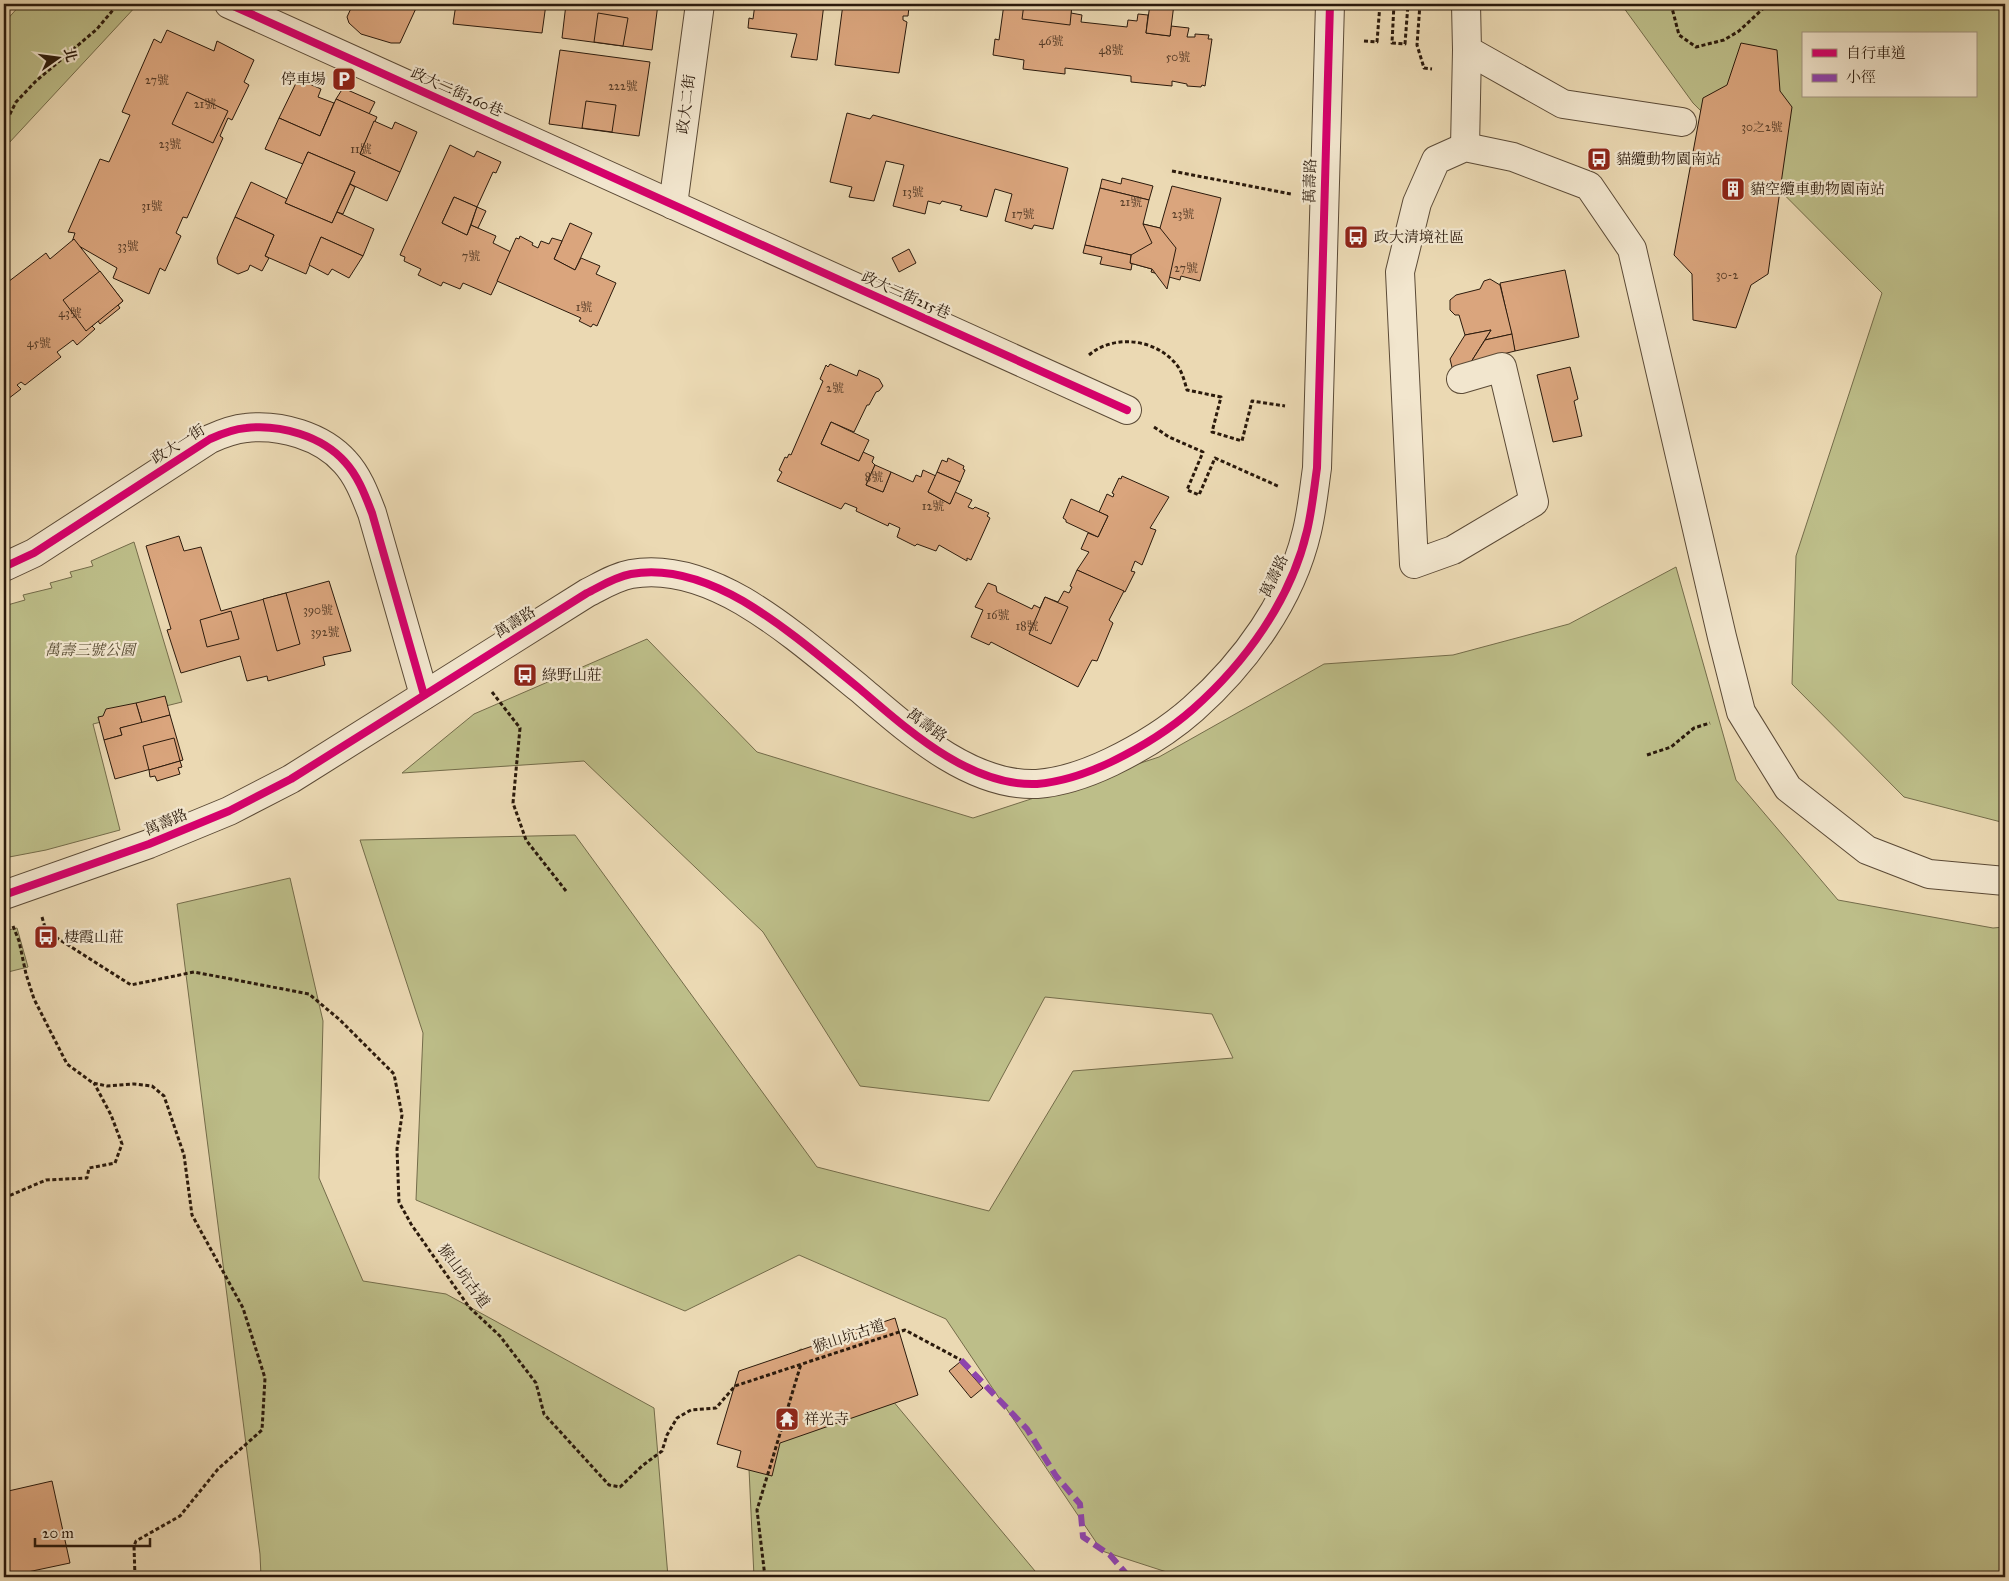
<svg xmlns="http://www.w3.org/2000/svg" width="2009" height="1581" viewBox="0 0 2009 1581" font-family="'IM FELL Great Primer','Noto Serif TC',serif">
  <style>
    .green { fill: #bdbe89; stroke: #746c4a; fill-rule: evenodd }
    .building { fill: #daa57d; stroke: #2b1a0c }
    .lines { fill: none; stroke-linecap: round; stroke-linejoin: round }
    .minor-casing { stroke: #5b4a36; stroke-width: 30 }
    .path { stroke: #2b1a0c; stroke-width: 3; stroke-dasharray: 4 2.5; stroke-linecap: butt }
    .minor { stroke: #f2e6ce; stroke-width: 28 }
    .quiet { stroke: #8e44ad; stroke-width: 6; stroke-dasharray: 12 6; stroke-linecap: butt }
    .cycleway-casing { stroke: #f2e6ce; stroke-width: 11 }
    .cycleway { stroke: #d6006c; stroke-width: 8 }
    .labels { text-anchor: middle; stroke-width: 4.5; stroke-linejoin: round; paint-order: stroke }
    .number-label { font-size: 12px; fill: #573d28 }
    .poi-label { font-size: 15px; fill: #2b1a0c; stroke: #f2e6ce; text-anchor: start }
    .street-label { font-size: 15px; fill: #2b1a0c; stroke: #f2e6ce }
    .park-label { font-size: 15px; font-style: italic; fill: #574b32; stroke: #f2e6ce }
  </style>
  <rect width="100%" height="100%" fill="#ebd9b3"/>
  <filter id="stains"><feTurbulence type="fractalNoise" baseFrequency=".004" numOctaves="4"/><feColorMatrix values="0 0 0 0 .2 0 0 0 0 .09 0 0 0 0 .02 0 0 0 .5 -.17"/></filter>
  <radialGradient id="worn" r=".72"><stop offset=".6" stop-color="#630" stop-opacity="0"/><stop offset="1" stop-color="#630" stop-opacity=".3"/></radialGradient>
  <!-- green -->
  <g class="green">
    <polygon points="21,4 138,4 8,144 4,157 4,23"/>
    <path d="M1621 4H2005V823L1904 797 1792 684 1796 556 1882 293 1693 103ZM1803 34H1975V96H1803Z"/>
    <polygon points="134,542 182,702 93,724 120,830 46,850 4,858 4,606 25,600 23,595 52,588 50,583 72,577 70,572 93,566 91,561"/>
    <polygon points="1676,567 1736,780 1838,900 1993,928 2005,927 2005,1577 1182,1577 1102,1551 946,1319 799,1255 685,1311 416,1200 423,1033 360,840 575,835 817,1167 989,1211 1073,1071 1233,1058 1212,1014 1045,997 989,1101 860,1086 763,932 584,761 402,773 474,714 647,639 757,752 973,818 1159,757 1324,664 1453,655 1569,624"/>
    <polygon points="290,878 323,1021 319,1178 363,1281 446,1294 654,1408 668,1577 261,1577 260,1554 177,904"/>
    <polygon points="17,928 28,967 4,973 4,931"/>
    <polygon points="801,1349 867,1370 1040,1577 754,1577 745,1382"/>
  </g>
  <!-- building -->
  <g class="building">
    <polygon points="353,4 418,4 400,43 391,43 361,34 349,23 347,17"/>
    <polygon points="456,4 546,4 542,33 453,24"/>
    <polygon points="566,4 658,4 652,50 562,38"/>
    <polygon points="755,4 824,4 817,60 791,57 797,34 748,28 749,18 753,19"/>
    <polygon points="843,4 906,4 905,6 909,7 908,16 903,16 903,20 907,22 899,73 835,65"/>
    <polygon points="1004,4 1072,4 1071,13 1082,15 1081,22 1127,27 1128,20 1137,21 1138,14 1148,15 1146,33 1170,36 1171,26 1189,28 1187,37 1195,37 1195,34 1209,35 1208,39 1212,39 1205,86 1202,85 1201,87 1187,86 1187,84 1172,81 1172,86 1131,82 1131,76 1065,68 1065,74 1023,69 1024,60 993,55 995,39 999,40"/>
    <polygon points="1024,4 1072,4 1070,25 1022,19"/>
    <polygon points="1150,4 1174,4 1170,36 1146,33"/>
    <polygon points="598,13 628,18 623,46 594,42"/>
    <polygon points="167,30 214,51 217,41 254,60 244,82 249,85 232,120 228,118 220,136 223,138 187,218 183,217 176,233 181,236 165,271 160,268 149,294 113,278 117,268 72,242 75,233 68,232 100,159 109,162 130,115 122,112 154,39 161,43"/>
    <polygon points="1741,43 1777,50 1780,91 1792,107 1768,274 1751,285 1736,328 1693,320 1692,274 1674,255 1703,98 1727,85"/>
    <polygon points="560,50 650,62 639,136 549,124"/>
    <polygon points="298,79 321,89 318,97 334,103 320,136 279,118"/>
    <polygon points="343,88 375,102 369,114 336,99"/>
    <polygon points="187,92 228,111 213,143 172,124"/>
    <polygon points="336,99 377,117 360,154 400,172 387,201 350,184 355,172 308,152 303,164 265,149 279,118 320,136"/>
    <polygon points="586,101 616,105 612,132 582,128"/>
    <polygon points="847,113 870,119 873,115 1068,168 1053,229 1034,225 1032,229 1005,221 1012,194 995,189 987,217 960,210 962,206 942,201 940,204 928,201 925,214 893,206 904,165 886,161 874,201 849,197 852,187 830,182"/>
    <polygon points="374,121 392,129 395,122 417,132 400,172 360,154"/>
    <polygon points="450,145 474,157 477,151 501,162 496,173 493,172 477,207 454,197 442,223 467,235 471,225 496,236 493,243 511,252 491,295 463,283 460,289 443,282 441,286 418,275 421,269 404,261 405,257 400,255"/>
    <polygon points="308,152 355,172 332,223 285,203"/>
    <polygon points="1122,178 1153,186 1149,200 1100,188 1102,179 1121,184"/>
    <polygon points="251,182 287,199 285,203 332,223 337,212 374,229 363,256 321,237 306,274 265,256 274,235 235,217"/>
    <polygon points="350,184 355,187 343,214 337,212"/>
    <polygon points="1172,186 1221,198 1200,281 1181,276 1180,280 1151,272 1152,269 1130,263 1131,255 1085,245 1100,188 1149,200 1143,224 1160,228"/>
    <polygon points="454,197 477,207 467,235 442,223"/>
    <polygon points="477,207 486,211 478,228 471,225"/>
    <polygon points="235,217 274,235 265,256 269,258 262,271 250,265 248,270 238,274 218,264 217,258"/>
    <polygon points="570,223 592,233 575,270 554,259"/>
    <polygon points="1143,224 1160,228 1176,248 1167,289 1152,269 1130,263 1131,255 1152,243"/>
    <polygon points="520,236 533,243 532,245 538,248 541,241 549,244 552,238 562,241 554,259 575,270 581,258 600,266 596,274 616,283 597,326 593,324 591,327 579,321 581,318 497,281 516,238 519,239"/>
    <polygon points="321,237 363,256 349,278 332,269 328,275 309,265"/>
    <polygon points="74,239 123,301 118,305 120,308 100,324 98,321 92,326 95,329 77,345 73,340 57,352 61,357 25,385 21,382 17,385 21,389 4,402 4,297 8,294 4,289 4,285 46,253 50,259"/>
    <polygon points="1085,245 1131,255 1130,263 1132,264 1131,270 1100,264 1102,257 1083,253"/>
    <polygon points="909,249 916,263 899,272 892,258"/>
    <polygon points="1565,270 1579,337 1515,351 1500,283"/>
    <polygon points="100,271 123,301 86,331 63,300"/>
    <polygon points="1490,279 1500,285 1512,334 1485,340 1491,330 1465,335 1459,315 1455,315 1450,310 1450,300 1456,295 1480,289 1484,281"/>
    <polygon points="1491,330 1471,362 1456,384 1450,359 1465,335"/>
    <polygon points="1512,334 1515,351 1471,362 1485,340"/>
    <polygon points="830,364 857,376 859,370 879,379 883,386 879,391 876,392 869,405 867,405 854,432 831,422 821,444 859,461 863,452 874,457 872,462 875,465 866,485 883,492 891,472 913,482 916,475 921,477 923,470 936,476 928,492 950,504 955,492 972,500 968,507 973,509 975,507 989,513 987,516 990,518 971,560 967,558 967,561 939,545 936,551 917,544 915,546 897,537 900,528 889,523 888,526 856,511 857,508 845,503 841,509 777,481 782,472 779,470 785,457 787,458 789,454 791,455 823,381 820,379 826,365 828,367"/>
    <polygon points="1570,367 1578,399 1574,401 1582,436 1553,442 1537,375"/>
    <polygon points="831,422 869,440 859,461 821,444"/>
    <polygon points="948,458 964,466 963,469 965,470 960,482 937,472 942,460 947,462"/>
    <polygon points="875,465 891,472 883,492 866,485"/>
    <polygon points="937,472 960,482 950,504 928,492"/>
    <polygon points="1122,476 1169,497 1150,528 1156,530 1142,565 1135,561 1131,571 1135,572 1125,592 1077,570 1089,552 1081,549 1088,533 1098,537 1108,516 1099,512 1107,494 1113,497 1114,494 1112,493 1119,478 1121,479"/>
    <polygon points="1071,499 1108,516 1098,537 1066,522 1066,520 1063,518"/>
    <polygon points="179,536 184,551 201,547 221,611 329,581 351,651 323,657 325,665 268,681 267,676 247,681 240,656 181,673 167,630 171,629 146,546"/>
    <polygon points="1077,570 1124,591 1109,620 1113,623 1097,661 1092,660 1078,687 991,642 989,645 971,637 983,610 975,607 988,583 996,586 997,592 1032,609 1034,605 1040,608 1045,597 1058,602 1064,591 1069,593 1072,587 1070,586"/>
    <polygon points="286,593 300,644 277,651 263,599"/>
    <polygon points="1045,597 1068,607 1051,644 1029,634"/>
    <polygon points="231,611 239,639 207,647 200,620"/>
    <polygon points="165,696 170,715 142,723 136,703"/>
    <polygon points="136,703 142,723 120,728 122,735 104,740 98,717 103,716 106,709"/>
    <polygon points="170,715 183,760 115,779 104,740 122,735 120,728"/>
    <polygon points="174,738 180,761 149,770 143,746"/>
    <polygon points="180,761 182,767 178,768 180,774 157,781 155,776 150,777 149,770"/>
    <polygon points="895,1318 918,1395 780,1443 772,1476 737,1467 741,1451 717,1444 739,1371"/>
    <polygon points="960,1362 983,1388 971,1398 949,1371"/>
    <polygon points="52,1481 70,1563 4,1577 4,1492"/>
  </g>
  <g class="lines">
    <!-- minor casing -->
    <g class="minor-casing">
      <g id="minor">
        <polyline points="229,4 1127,410"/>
        <polyline points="1466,4 1467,50 1563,104 1682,122"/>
        <polyline points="1465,147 1467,50"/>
        <polyline points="673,205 700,4"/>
        <polyline points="1461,379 1502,367 1534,502 1453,550 1414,564 1400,272 1417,203 1436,160 1465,147 1513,157 1589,186 1632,249 1722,637 1741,712 1788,788 1867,850 1929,874 2005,881"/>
        <path d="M4 567 34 553 210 439C221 434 234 429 246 428 280 424 322 436 345 462 358 476 365 495 372 513L424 695"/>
        <path d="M4 895 149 844 229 811 291 779 587 593C601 586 615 577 631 574 670 567 710 582 743 601 785 626 822 658 860 689 907 729 970 787 1037 784 1062 782 1088 773 1111 762 1142 747 1167 732 1193 709 1245 663 1291 600 1307 531 1312 510 1314 489 1317 468L1330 4"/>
      </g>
    </g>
    <!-- path -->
    <g class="path">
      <polyline points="1394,4 1392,43 1405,44 1408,4"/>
      <polyline points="1420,4 1417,45 1424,68 1432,69"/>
      <polyline points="1671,4 1679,35 1696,47 1724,40 1739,31 1768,4"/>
      <polyline points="1364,41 1377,42 1380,4"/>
      <polyline points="4,126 16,102 36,81 97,29 118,4"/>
      <polyline points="1172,171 1291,194"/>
      <path d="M1089 355C1115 333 1159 339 1179 368 1183 375 1185 383 1187 390L1221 397 1212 432 1242 441 1252 401 1285 406"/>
      <polyline points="1154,427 1169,437 1203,452 1187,490 1199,495 1215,458 1280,487"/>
      <polyline points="492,692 520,728 513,803 526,840 566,891"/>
      <polyline points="1647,755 1671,747 1694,728 1710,723"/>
      <polyline points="42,917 46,931 131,985 194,972 309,994 340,1020 394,1074 402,1115 397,1149 399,1202 411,1224 469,1307 500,1336 536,1383 544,1414 609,1485 620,1487 642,1466 662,1451 667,1435 677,1418 691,1410 716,1408 735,1386 905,1330 961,1360"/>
      <polyline points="13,926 19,941 26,974 34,999 67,1064 93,1083 107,1086 134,1084 152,1086 164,1096 184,1155 192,1215 243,1308 265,1378 262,1430 218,1469 180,1516 136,1541 134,1546 135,1577"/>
      <polyline points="4,1198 46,1180 87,1178 89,1168 115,1163 122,1144 111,1115 94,1083"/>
      <polyline points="765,1577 757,1510 801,1364"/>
    </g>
    <!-- minor -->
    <use href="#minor" class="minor"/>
    <!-- quiet -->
    <polyline class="quiet" points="961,1360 1027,1429 1056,1476 1080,1504 1083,1537 1110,1555 1129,1577"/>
    <!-- cycleway casing -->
    <g class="cycleway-casing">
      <g id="cycleway">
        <polyline points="229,4 1127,410"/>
        <path d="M4 567 34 553 210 439C221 434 234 429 246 428 280 424 322 436 345 462 358 476 365 495 372 513L424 695"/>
        <path d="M4 895 149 844 229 811 291 779 587 593C601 586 615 577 631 574 670 567 710 582 743 601 785 626 822 658 860 689 907 729 970 787 1037 784 1062 782 1088 773 1111 762 1142 747 1167 732 1193 709 1245 663 1291 600 1307 531 1312 510 1314 489 1317 468L1330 4"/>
      </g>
    </g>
    <!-- cycleway -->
    <use href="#cycleway" class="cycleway"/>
  </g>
  <!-- icons -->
  <defs>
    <g id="parking-square" transform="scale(1.25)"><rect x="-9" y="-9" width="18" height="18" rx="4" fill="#8f2418" stroke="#f2e6ce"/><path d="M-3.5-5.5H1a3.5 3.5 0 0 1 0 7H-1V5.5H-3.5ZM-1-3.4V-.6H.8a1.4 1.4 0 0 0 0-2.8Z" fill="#fff"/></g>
    <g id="bus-square" transform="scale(1.25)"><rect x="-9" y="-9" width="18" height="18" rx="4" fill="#8f2418" stroke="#f2e6ce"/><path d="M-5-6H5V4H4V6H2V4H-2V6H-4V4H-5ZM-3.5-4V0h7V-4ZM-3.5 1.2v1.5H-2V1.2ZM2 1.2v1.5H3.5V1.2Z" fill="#fff"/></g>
    <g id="building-square" transform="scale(1.25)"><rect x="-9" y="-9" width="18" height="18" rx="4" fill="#8f2418" stroke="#f2e6ce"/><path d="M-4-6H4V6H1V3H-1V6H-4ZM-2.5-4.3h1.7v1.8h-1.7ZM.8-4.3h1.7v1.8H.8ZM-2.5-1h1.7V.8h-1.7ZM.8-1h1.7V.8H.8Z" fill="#fff"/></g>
    <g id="temple-square" transform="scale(1.25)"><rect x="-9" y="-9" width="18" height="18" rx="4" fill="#8f2418" stroke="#f2e6ce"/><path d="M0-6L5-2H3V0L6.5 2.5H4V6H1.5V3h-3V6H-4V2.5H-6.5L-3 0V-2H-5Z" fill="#fff"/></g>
  </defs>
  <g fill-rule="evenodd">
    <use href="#parking-square" x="344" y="79"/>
    <use href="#bus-square" x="1599" y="159"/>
    <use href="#building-square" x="1733" y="189"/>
    <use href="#bus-square" x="1356" y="237"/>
    <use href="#bus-square" x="525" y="675"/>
    <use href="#bus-square" x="46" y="937"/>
    <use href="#temple-square" x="787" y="1419"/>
  </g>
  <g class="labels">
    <!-- number labels -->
    <g class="number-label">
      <text x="1051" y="45">46號</text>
      <text x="1111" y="54">48號</text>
      <text x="1178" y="61">50號</text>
      <text x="157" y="84">27號</text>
      <text x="623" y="90">222號</text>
      <text x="205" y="108">21號</text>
      <text x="1762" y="131">30之2號</text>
      <text x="170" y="148">23號</text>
      <text x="361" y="153">11號</text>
      <text x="913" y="196">13號</text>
      <text x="1131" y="206">21號</text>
      <text x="152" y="210">31號</text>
      <text x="1023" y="218">17號</text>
      <text x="1183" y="218">23號</text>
      <text x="128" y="250">33號</text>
      <text x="471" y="260">7號</text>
      <text x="1186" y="272">27號</text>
      <text x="1727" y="279">30-2</text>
      <text x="584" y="311">1號</text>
      <text x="70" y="317">43號</text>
      <text x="39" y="347">45號</text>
      <text x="835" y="392">2號</text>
      <text x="874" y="481">8號</text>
      <text x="933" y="510">12號</text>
      <text x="318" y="614">390號</text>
      <text x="998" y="619">16號</text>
      <text x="1027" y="630">18號</text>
      <text x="325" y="636">392號</text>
    </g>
    <!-- poi labels -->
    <g class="poi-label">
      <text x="326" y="84" text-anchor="end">停車場</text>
      <text x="1616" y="164">貓纜動物園南站</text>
      <text x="1750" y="194">貓空纜車動物園南站</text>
      <text x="1374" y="242">政大清境社區</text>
      <text x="542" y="680">綠野山莊</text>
      <text x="64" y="942">棲霞山莊</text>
      <text x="804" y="1424">祥光寺</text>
    </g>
    <!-- street labels -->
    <g class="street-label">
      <text transform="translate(457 92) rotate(24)" y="5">政大二街260巷</text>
      <text transform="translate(686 104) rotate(-83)" y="5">政大二街</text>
      <text transform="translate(1310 181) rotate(-89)" y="5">萬壽路</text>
      <text transform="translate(906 295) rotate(24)" y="5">政大二街215巷</text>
      <text transform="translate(178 444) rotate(-32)" y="5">政大一街</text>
      <text transform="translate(1274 576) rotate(-65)" y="5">萬壽路</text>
      <text transform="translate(515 622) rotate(-32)" y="5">萬壽路</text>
      <text transform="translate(927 725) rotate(36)" y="5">萬壽路</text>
      <text transform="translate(166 822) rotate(-23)" y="5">萬壽路</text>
      <text transform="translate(464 1276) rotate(53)" y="5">猴山坑古道</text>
      <text transform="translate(849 1336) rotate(-18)" y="5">猴山坑古道</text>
    </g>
    <!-- park labels -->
    <g class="park-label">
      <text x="90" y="655">萬壽三號公園</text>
    </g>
  </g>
  <!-- margin -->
  <rect width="2009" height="1581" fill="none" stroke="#ebd9b3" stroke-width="20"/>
  <rect x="5" y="5" width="1999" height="1571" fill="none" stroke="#2b1a0c" stroke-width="2.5"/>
  <rect x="10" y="10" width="1989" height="1561" fill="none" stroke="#2b1a0c"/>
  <!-- legend -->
  <rect x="1802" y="32" width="175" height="65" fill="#f2e6ce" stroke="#a29480"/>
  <rect x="1812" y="49" width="25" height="8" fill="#d6006c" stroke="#a29480"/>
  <text x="1846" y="58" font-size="15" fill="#2b1a0c">自行車道</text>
  <rect x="1812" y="74" width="25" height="8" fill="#8e44ad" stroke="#a29480"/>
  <text x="1846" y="82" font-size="15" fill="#2b1a0c">小徑</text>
  <!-- north arrow -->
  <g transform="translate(58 58) rotate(76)" stroke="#f2e6ce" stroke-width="4" paint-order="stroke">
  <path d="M0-4L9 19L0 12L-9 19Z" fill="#2b1a0c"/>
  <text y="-8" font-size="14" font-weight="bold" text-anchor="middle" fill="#2b1a0c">北</text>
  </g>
  <!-- scale -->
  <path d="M35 1538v8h115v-8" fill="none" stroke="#2b1a0c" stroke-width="2.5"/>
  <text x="42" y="1538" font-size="15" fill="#2b1a0c" stroke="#f2e6ce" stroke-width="4" paint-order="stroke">20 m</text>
  <rect width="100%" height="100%" filter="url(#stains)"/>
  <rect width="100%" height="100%" fill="url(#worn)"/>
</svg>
